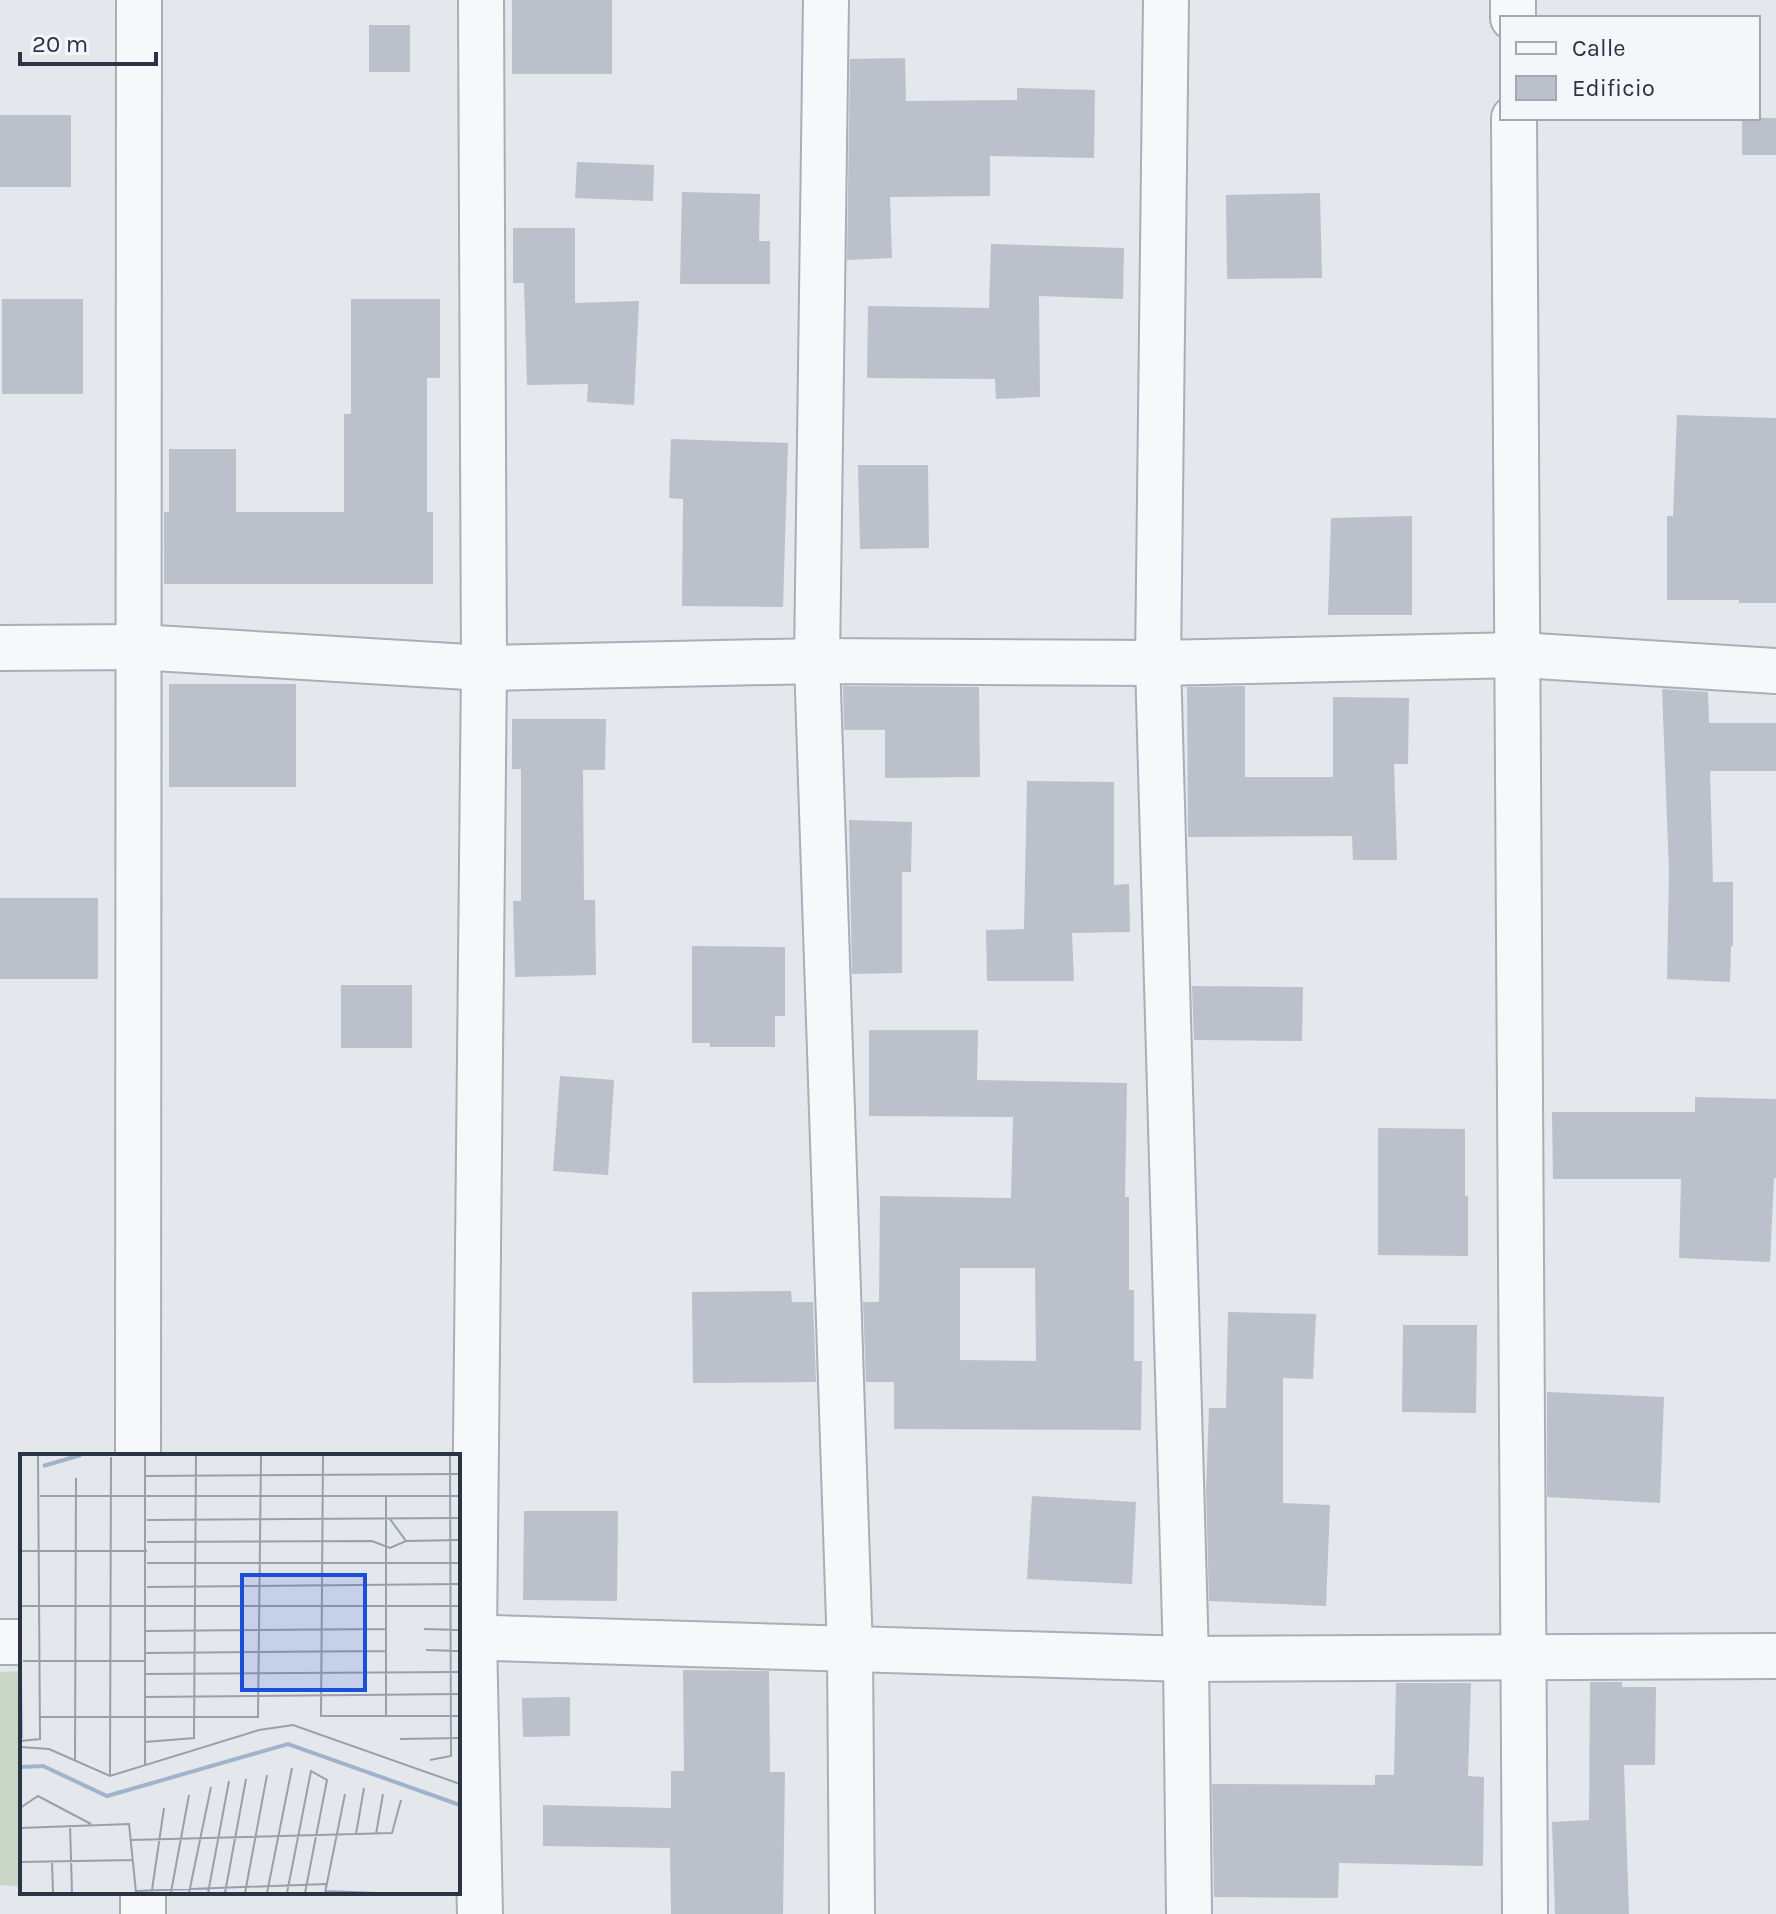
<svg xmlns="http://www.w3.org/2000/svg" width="1776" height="1914" viewBox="0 0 1776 1914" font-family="Karla,sans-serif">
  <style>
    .green { fill: #c9d6c5 }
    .building { fill: #bbc0ca; fill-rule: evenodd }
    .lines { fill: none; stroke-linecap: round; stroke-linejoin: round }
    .minor-casing { stroke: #a9aeb7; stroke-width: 48 }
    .minor { stroke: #f7f8fa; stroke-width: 44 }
    .inset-river { fill: none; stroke: #9fb4cc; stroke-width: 4 }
    .inset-road { fill: none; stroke: #9a9fa9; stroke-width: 2 }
    .view { fill: #1d4ed8; fill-opacity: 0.15; stroke: #1d4ed8; stroke-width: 4 }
    .inset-edge { fill: none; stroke: #2b3445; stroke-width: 4 }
  </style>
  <rect width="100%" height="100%" fill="#e4e7ec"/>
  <!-- green -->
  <polygon class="green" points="22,1671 22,1887 0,1885 0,1672"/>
  <!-- building -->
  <g class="building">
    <rect x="512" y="0" width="100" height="74"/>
    <rect x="369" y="25" width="41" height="47"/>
    <polygon points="905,58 906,101 1017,100 1017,88 1095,90 1094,158 990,156 990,196 890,197 892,258 847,260 850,59"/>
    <rect x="0" y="115" width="71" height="72"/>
    <rect x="1742" y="118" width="34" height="37"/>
    <polygon points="577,162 654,165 653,201 575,198"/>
    <polygon points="682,192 760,194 759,241 770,241 770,284 680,284"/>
    <polygon points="1320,193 1322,278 1227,279 1226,195"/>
    <polygon points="513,228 575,228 575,303 639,301 634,405 587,402 588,384 527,385 524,283 513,283"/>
    <polygon points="991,244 1124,248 1123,299 1039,296 1040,397 996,399 995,379 867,378 868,306 989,308"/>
    <rect x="2" y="299" width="81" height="95"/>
    <polygon points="351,299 440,299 440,378 427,378 427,512 433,512 433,584 164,584 164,512 169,512 169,449 236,449 236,512 344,512 344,414 351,414"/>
    <polygon points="1677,415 1776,418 1776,603 1739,603 1739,600 1667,600 1667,516 1673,516"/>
    <polygon points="671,439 788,443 783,607 682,606 683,499 669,498"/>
    <polygon points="858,465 928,465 929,548 860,549"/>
    <polygon points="1412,516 1412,615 1328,615 1331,518"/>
    <rect x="169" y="684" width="127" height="103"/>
    <polygon points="843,686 979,687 980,777 885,778 885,730 844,730"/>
    <polygon points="1245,686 1245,777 1333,777 1333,697 1409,698 1408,764 1394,764 1397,860 1353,860 1352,836 1188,837 1187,687"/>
    <polygon points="1662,689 1708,692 1709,723 1776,723 1776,771 1710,771 1713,882 1733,882 1733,946 1731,946 1730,982 1667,979 1669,871"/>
    <polygon points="512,719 606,719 605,770 583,770 584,900 595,900 596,975 515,977 513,901 521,901 521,769 512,769"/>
    <polygon points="1027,781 1114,782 1114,885 1129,884 1130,932 1072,933 1074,981 987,981 986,930 1024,929"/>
    <polygon points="849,820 912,822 911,872 902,872 902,973 852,974"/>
    <rect x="0" y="898" width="98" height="81"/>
    <polygon points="692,946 785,947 785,1016 775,1016 775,1047 710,1047 710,1043 692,1043"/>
    <rect x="341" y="985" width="71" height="63"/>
    <polygon points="1192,986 1303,987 1302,1041 1194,1040"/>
    <path d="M869 1030H978L977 1080 1127 1083 1125 1197H1129V1290H1134V1361H1142L1141 1430 894 1429V1382H866L863 1302H879L880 1196 1011 1198 1013 1117 869 1116ZM960 1268H1035L1036 1361 960 1360Z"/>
    <polygon points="560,1076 614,1080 608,1175 553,1171"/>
    <polygon points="1695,1097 1776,1099 1776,1178 1774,1178 1770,1262 1679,1258 1681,1179 1553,1179 1552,1112 1695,1112"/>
    <polygon points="1378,1128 1465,1129 1465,1196 1468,1196 1468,1256 1378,1255"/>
    <polygon points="791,1291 792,1302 813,1302 816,1382 693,1383 692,1292"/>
    <polygon points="1228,1312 1316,1314 1313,1379 1283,1378 1283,1503 1330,1505 1326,1606 1209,1601 1206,1491 1209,1408 1226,1408"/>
    <polygon points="1403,1325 1477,1325 1476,1413 1402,1412"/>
    <polygon points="1547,1392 1664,1397 1660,1503 1547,1497"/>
    <polygon points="1032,1496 1136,1502 1132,1584 1027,1579"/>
    <polygon points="524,1511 618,1511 617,1601 523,1600"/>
    <polygon points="683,1670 769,1671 770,1772 785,1772 783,1914 671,1914 670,1848 543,1846 543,1805 671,1808 671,1771 684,1771"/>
    <polygon points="1590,1682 1622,1682 1622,1687 1656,1687 1655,1765 1624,1765 1629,1914 1555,1914 1552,1822 1589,1820"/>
    <polygon points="1396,1683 1471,1683 1468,1776 1484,1777 1483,1866 1339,1863 1338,1898 1214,1897 1212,1784 1375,1785 1375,1775 1394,1775"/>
    <polygon points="570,1697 570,1736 523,1737 522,1698"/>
  </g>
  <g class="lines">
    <!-- minor casing -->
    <g class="minor-casing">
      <g id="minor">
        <polyline points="826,0 817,661 850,1651 852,1914"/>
        <polyline points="1166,0 1158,663 1186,1659 1189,1914"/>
        <polyline points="1513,0 1513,18"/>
        <polyline points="1514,118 1525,1914"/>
        <polyline points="0,648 138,647 484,668 817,661 1158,663 1519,655 1776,671"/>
        <polyline points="138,1456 139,0"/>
        <polyline points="458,1637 1186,1659 1776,1656"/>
        <polyline points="0,1642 22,1642"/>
        <polyline points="143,1892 143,1914"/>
        <polyline points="480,1914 474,1637 484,668 481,0"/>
      </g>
    </g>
    <!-- minor -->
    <use href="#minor" class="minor"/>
  </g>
  <!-- overview -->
  <g transform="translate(20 1454)">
    <rect width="440" height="440" fill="#e4e7ec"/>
    <path class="inset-river" d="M23 12 61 1M0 230 1 284M0 313 23 312 87 342 268 290 440 351"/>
    <path class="inset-road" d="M303 1 301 262H440M126 22 440 20M20 42H440M366 43V262M370 65 386 87M127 66 440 64M127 88 352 87 370 94 386 87 440 86M0 97H127M127 109H440M127 133 440 130M0 152H440M404 175 440 176M126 177 366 175M406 196 440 197M125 199 366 197M3 207H125M125 220 440 218M125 243 440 240M20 263H238L241 1M380 285 440 284M0 287 20 285 18 1M125 288 174 284 176 1M0 293 29 295 90 322 239 276 273 271 440 330M55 306 56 24M410 306 431 302 430 1M125 311V1M90 322 91 3M0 354 18 342 71 370M50 371 52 439M0 374 109 370 116 438M336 380 344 334M356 380 363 340M111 386 372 379 381 346M0 408 113 406M32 408 33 439M132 436 144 354M116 437 306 430M305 437 359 439M151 438 169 341M169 439 191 333M188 439 209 327M205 439 226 325M225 439 247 321M247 439 272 314M267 439 291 317 307 326 285 439M305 439 325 340"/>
    <path class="view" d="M222 121H345V236H222Z"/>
    <rect width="440" height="440" class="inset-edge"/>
  </g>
  <!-- legend -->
  <rect x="1500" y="16" width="260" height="104" fill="#f4f6f9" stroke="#a4a8b1" stroke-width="2"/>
  <rect x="1516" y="42" width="40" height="12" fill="#f7f8fa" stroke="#a4a8b1" stroke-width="2"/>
  <text x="1572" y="56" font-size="24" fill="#2b3445">Calle</text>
  <rect x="1516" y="76" width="40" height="24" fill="#bbc0ca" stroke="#a4a8b1" stroke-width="2"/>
  <text x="1572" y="96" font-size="24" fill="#2b3445">Edificio</text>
  <!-- scale -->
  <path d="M20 52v12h136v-12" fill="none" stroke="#2b3445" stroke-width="4"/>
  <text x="32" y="52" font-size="24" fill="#2b3445" stroke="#f4f6f9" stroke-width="6" paint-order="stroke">20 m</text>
</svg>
